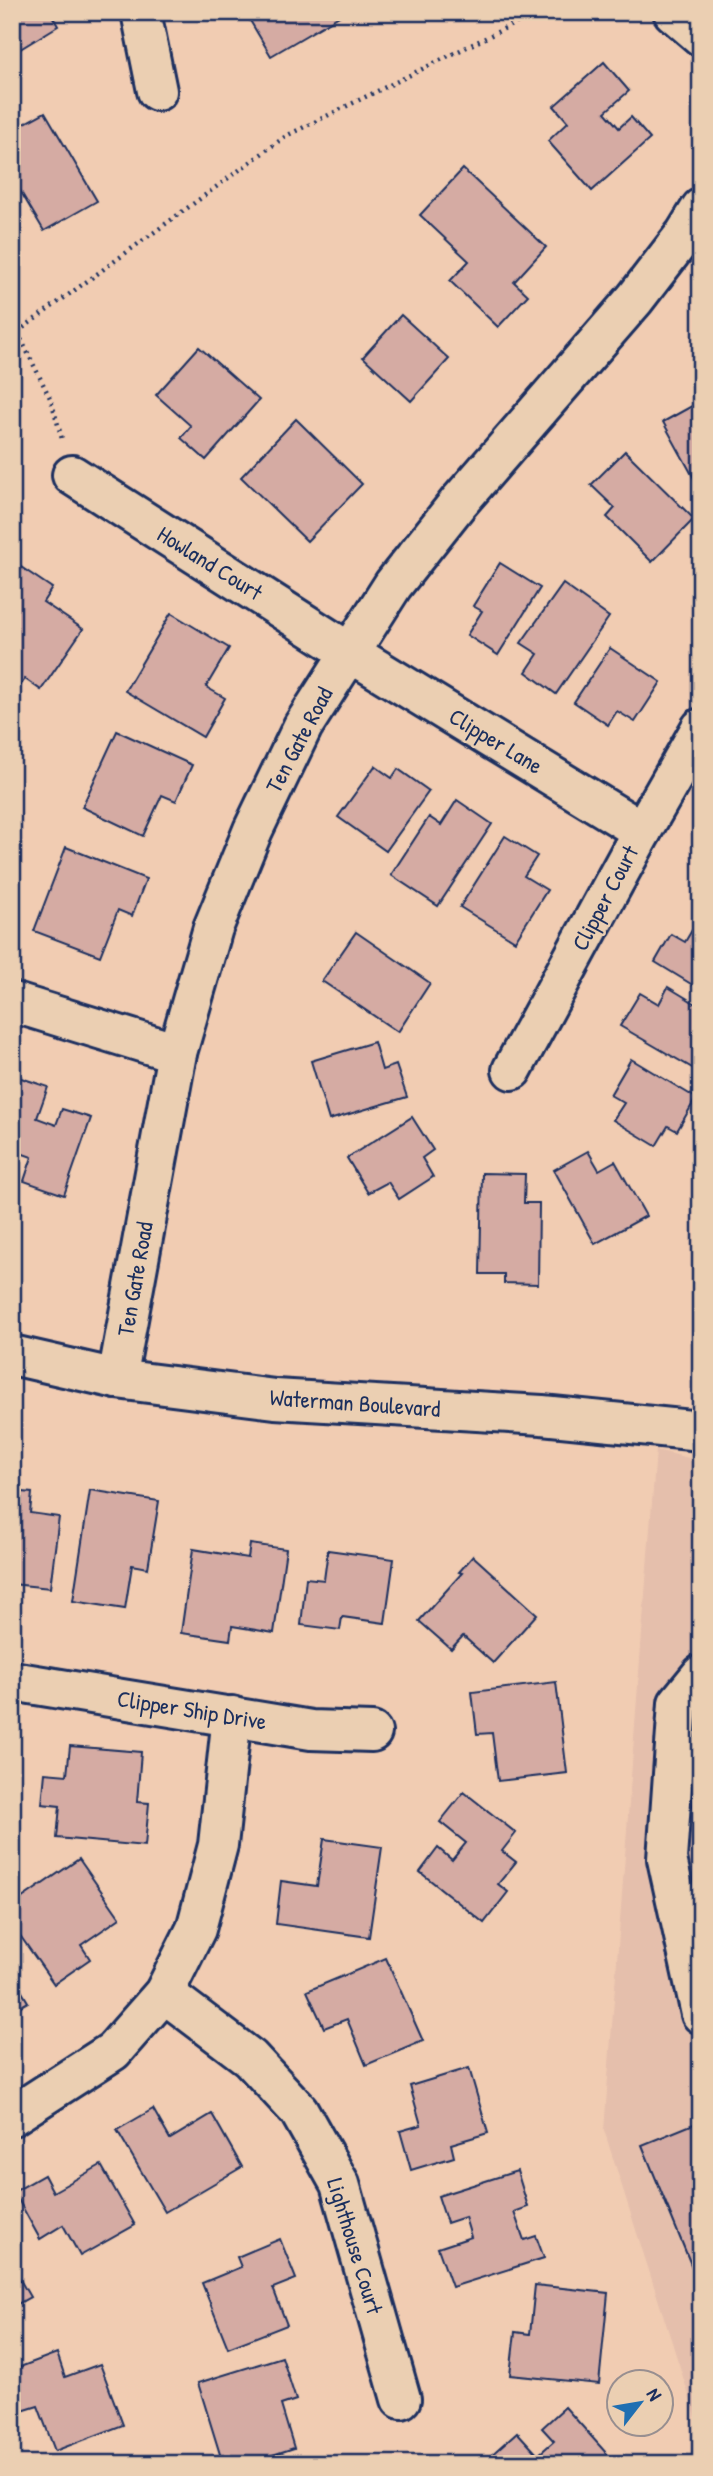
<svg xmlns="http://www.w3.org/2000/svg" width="713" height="2476" viewBox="0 0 713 2476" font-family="'Patrick Hand',sans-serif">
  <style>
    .built { fill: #e5bfac }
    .building { fill: #d5aba3; stroke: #1b2f5e; stroke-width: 2 }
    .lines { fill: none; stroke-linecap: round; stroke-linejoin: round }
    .minor-casing { stroke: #1b2f5e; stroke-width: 44 }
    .major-casing { stroke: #1b2f5e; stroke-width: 44 }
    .path { stroke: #1b2f5e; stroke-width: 4.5; stroke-dasharray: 2 5; stroke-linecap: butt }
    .minor { stroke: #ebcfb2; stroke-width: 38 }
    .major { stroke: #ebcfb2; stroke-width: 38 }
    .labels { text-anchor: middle; stroke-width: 5; stroke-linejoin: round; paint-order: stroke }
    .street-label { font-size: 23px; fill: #1b2f5e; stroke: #ebcfb2 }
  </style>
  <rect width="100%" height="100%" fill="#f1ccb2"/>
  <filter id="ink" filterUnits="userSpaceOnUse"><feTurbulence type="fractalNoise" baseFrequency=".0143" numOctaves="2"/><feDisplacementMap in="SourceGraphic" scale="14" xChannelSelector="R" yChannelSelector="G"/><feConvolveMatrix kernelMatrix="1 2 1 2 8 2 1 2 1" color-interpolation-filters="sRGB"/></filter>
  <g filter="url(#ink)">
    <!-- built -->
    <polygon class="built" points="656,1450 701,1461 701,2433 604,2130"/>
    <!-- building -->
    <g class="building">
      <polygon points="12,12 50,12 58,26 12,54"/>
      <polygon points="245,12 346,12 271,56"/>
      <polygon points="604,62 629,91 605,112 619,128 631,117 650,139 592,191 548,141 568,122 554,106"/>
      <polygon points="45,112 97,201 44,231 12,177 12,130"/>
      <polygon points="463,169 546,247 514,282 528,295 498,327 450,281 469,261 420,215"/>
      <polygon points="401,315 449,359 411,401 363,357"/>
      <polygon points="199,347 259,400 206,460 181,438 191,426 156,395"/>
      <polygon points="701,401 701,476 695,480 663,422"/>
      <polygon points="296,419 362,484 307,541 241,477"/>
      <polygon points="625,451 694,519 652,562 607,517 615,508 591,485"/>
      <polygon points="500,563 540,588 498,655 467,635 482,611 473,606"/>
      <polygon points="18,565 52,588 43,602 83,629 41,690 25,679 15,693 12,691 12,573"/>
      <polygon points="563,584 609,617 556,694 526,672 538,654 521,643"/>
      <polygon points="171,613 229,648 206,687 225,698 203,737 125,691"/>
      <polygon points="610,648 661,682 635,722 617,711 608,725 574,702"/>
      <polygon points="117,731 192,765 176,801 162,795 143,836 82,807"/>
      <polygon points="375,766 392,778 398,769 429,791 386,851 338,817"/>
      <polygon points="457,800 492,824 438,906 391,875 429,817 441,825"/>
      <polygon points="505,836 537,856 524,876 547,890 515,941 460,907"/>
      <polygon points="66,847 146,879 132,916 118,910 100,956 34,931"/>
      <polygon points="698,920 701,922 701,990 655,962 671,934 685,942"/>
      <polygon points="356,932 430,983 398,1032 322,981"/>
      <polygon points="668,987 701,1007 701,1073 620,1026 640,993 659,1004"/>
      <polygon points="374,1042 382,1070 396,1065 407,1097 329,1120 311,1061"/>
      <polygon points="631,1059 696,1098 677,1131 668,1126 656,1146 613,1120 624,1103 610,1095"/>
      <polygon points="12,1075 48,1087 37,1118 56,1125 62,1109 91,1118 64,1195 24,1181 32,1157 12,1150"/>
      <polygon points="412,1117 433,1150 422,1158 433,1177 399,1199 388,1182 368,1193 347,1158"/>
      <polygon points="588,1151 599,1170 615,1161 646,1216 595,1244 554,1170"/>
      <polygon points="482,1173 525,1174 524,1203 539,1203 538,1284 504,1283 504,1274 480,1274"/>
      <polygon points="90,1490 159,1501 148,1568 132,1565 125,1609 73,1601"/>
      <polygon points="12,1491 32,1493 30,1513 59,1517 50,1588 12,1584"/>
      <polygon points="250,1544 286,1549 274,1633 232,1626 230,1640 181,1633 193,1549 248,1558"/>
      <polygon points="328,1550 394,1559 385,1623 342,1617 340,1630 301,1625 306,1578 324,1580"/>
      <polygon points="473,1556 537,1614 493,1663 463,1636 451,1649 419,1621 462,1573 459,1572"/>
      <polygon points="556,1682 567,1773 498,1781 492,1733 477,1734 472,1692"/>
      <polygon points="701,1744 701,1823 689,1796 694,1747"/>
      <polygon points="70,1746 141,1752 137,1802 149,1803 145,1846 57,1838 60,1806 42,1804 45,1773 67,1775"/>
      <polygon points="464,1792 516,1833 502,1851 516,1862 498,1884 508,1892 484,1923 420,1872 438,1848 452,1860 466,1843 440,1822"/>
      <polygon points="324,1839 382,1847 369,1937 276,1924 281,1881 317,1886"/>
      <polygon points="79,1859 120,1918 81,1945 90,1959 54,1984 12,1924 12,1905"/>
      <polygon points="386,1958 423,2041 366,2065 347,2019 324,2028 307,1991"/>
      <polygon points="12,1975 28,2002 12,2011"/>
      <polygon points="469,2068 488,2133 451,2144 454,2157 411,2170 400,2131 421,2125 410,2086"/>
      <polygon points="153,2109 170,2139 212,2114 242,2167 165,2212 117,2130"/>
      <polygon points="701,2121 701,2289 642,2145"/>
      <polygon points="101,2165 135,2225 80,2256 63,2225 40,2239 14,2192 44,2175 53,2192"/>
      <polygon points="517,2171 528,2207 514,2212 524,2240 536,2236 544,2258 452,2287 438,2248 471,2237 465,2217 447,2223 438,2196"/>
      <polygon points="280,2239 296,2279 273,2288 287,2325 228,2348 202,2283 241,2267 237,2257"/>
      <polygon points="12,2266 30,2297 12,2307"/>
      <polygon points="535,2285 608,2293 599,2384 510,2375 515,2332 530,2334"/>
      <polygon points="57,2353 65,2377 100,2364 123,2425 55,2451 38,2406 22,2411 12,2384 12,2370"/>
      <polygon points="282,2357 296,2400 281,2405 294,2448 245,2464 223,2464 198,2383"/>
      <polygon points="565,2407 616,2464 495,2464 489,2457 517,2432 538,2455 554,2441 542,2428"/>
    </g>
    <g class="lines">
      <!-- minor casing -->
      <g class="minor-casing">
        <g id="minor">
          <polyline points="141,12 157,91"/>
          <polyline points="673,12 701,36"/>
          <polyline points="72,475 349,652 642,831"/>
          <polyline points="12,1002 177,1053"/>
          <polyline points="512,1070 642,831 701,728"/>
          <polyline points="117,1379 177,1053 213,928 253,830 303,726 393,585 458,503 635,299 685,234 701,208"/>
          <polyline points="701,1675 678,1703 667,1859 701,2014"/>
          <polyline points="12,1681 311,1730 372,1732"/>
          <polyline points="164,1993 250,2058 299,2111 340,2184 401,2399"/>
          <polyline points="12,2116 113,2051 164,1993 196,1929 218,1845 232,1716"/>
        </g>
      </g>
      <!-- major casing -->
      <g class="major-casing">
        <polyline id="major" points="12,1355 117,1379 275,1399 542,1415 701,1431"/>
      </g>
      <!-- path -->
      <g class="path">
        <polyline points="18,333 51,400 62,439"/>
        <polyline points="12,336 286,136 538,12"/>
      </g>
      <!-- minor -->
      <use href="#minor" class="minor"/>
      <!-- major -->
      <use href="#major" class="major"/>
    </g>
  </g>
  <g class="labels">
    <!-- street labels -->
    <g class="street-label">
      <text transform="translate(210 563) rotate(32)" y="8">Howland Court</text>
      <text transform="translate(299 740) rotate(-62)" y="8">Ten Gate Road</text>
      <text transform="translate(496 741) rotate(31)" y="8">Clipper Lane</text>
      <text transform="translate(605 898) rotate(-62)" y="8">Clipper Court</text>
      <text transform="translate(135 1279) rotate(-80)" y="8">Ten Gate Road</text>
      <text transform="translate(355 1403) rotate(4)" y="8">Waterman Boulevard</text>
      <text transform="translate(192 1710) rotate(9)" y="8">Clipper Ship Drive</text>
      <text transform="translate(355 2246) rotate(73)" y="8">Lighthouse Court</text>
    </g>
  </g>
  <!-- margin -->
  <rect width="713" height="2476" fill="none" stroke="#ebcfb2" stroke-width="42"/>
  <rect x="21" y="21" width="671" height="2434" fill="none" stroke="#1b2f5e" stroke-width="2.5" filter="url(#ink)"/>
  <!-- north arrow -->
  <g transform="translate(640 2403) rotate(59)"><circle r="33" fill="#ebcfb2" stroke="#988f90" stroke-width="2"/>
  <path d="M0-5L12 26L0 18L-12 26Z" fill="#1f6fb2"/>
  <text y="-10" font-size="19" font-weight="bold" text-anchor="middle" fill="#1b2f5e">N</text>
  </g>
</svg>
